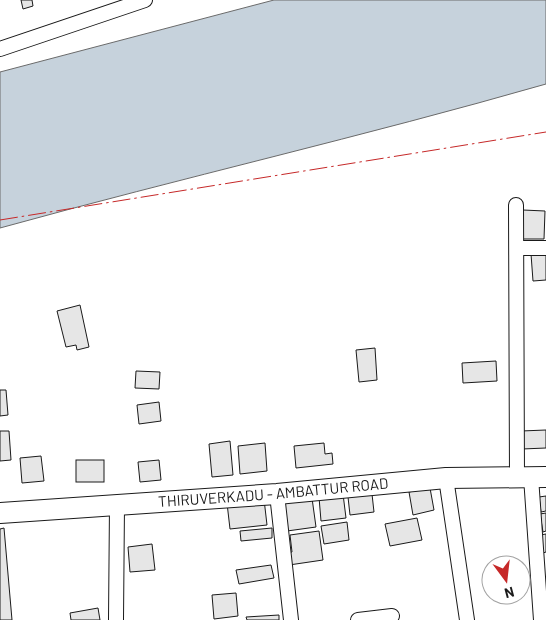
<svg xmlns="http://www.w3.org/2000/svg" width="546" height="620" viewBox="0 0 546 620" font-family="Barlow,sans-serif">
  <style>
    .water { fill: #c6d2dc; stroke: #6a6a6a }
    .building { fill: #e6e6e6; stroke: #1a1a1a }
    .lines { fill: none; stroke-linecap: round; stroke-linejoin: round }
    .street-casing { stroke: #1a1a1a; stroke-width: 16 }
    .secondary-casing { stroke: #1a1a1a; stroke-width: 22 }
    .street { stroke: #fff; stroke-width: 14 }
    .secondary { stroke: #fff; stroke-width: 20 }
    .power { stroke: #c62828; stroke-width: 1; stroke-dasharray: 18 4 2.5 4; stroke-linecap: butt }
    .labels { text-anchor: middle; stroke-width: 4; stroke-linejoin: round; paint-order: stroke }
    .street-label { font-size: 15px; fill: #1a1a1a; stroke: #fff }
  </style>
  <rect width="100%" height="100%" fill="#fff"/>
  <!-- water -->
  <path class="water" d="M274 0H546V84C365 136 181 178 0 228V72Z"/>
  <!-- building -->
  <g class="building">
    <polygon points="21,0 32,0 33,6 23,9"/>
    <polygon points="523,210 545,211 544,239 523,239"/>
    <polygon points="546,253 546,280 533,281 531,254"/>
    <polygon points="80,305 89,347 77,350 76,345 66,347 57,311"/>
    <polygon points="375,348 377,380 359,382 356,350"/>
    <polygon points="496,361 497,381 463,383 462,363"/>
    <polygon points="136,371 160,372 159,389 135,388"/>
    <polygon points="0,390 6,390 8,415 0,416"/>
    <polygon points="159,402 161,421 139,424 137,405"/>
    <polygon points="546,430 546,448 522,449 521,431"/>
    <polygon points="0,431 9,431 11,460 0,461"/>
    <polygon points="230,441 233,475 212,477 209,444"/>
    <polygon points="265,443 267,471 240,474 238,446"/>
    <polygon points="324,443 325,454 332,453 333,464 296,468 294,446"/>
    <polygon points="41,456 44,481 22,483 20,458"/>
    <rect x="76" y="460" width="28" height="22"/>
    <polygon points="159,460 161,480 140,482 138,462"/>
    <polygon points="430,488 434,510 413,515 409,492"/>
    <polygon points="343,494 346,518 321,521 319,497"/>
    <polygon points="372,494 374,512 350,515 348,497"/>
    <polygon points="546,496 546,511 541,512 539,497"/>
    <polygon points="312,498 316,527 287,531 283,502"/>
    <polygon points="264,499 267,525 230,529 227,503"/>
    <polygon points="546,513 546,531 543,532 540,514"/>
    <polygon points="417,518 422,540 390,546 385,524"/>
    <polygon points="347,522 349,540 324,544 321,526"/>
    <polygon points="4,528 12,620 0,620 0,529"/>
    <polygon points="272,528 272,538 241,541 240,531"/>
    <polygon points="319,531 323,560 289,565 287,553 292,552 290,535"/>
    <polygon points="546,534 546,552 543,553 540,535"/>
    <polygon points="152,544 155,570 130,572 128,547"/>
    <polygon points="271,565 274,578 239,584 236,570"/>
    <polygon points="236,593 238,616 214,619 212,595"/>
    <polygon points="98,608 100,620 71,620 70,613"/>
    <polygon points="279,615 279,620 247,620 246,617"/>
  </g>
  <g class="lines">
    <!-- street casing -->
    <g class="street-casing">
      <g id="street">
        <polyline points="0,49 145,0"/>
        <polyline points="516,205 517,477"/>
        <polyline points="517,248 546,248"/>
        <polyline points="531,477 541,620"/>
        <polyline points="446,478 467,620"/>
        <polyline points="277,494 291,620"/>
        <polyline points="116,620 117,505"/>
        <polyline points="358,620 392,616"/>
      </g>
    </g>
    <!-- secondary casing -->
    <g class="secondary-casing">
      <g id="secondary">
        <path id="s1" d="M0 513 277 494 446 478 546 477"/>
      </g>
    </g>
    <!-- street -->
    <use href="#street" class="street"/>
    <!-- secondary -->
    <use href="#secondary" class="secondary"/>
    <!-- power -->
    <polyline class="power" points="0,220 546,132"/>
  </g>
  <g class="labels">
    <!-- street labels -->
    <g class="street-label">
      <text dy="5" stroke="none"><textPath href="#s1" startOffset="274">THIRUVERKADU - AMBATTUR ROAD</textPath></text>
    </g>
  </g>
  <!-- north arrow -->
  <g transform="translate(506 580) rotate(165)"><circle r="24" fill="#ffffff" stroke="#a3a3a3"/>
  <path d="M0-4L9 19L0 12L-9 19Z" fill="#c62828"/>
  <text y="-8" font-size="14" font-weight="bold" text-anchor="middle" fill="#1a1a1a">N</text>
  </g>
</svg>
